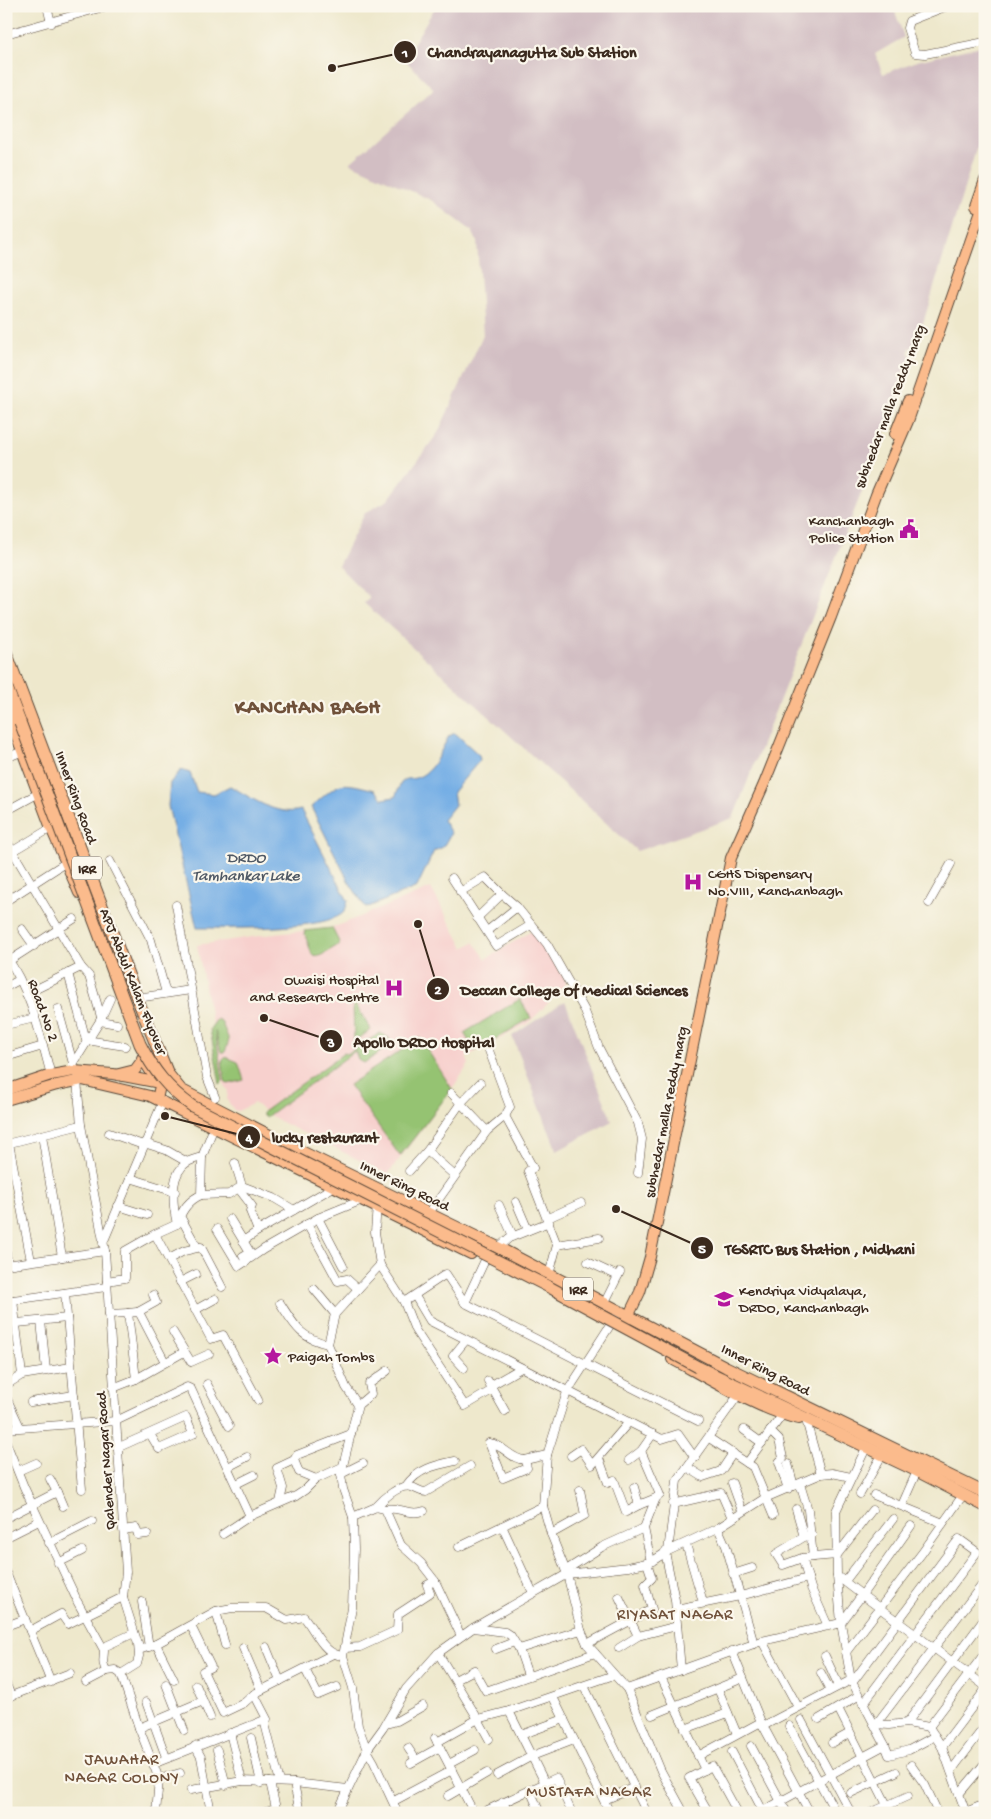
<svg xmlns="http://www.w3.org/2000/svg" width="991" height="1819" viewBox="0 0 991 1819" font-family="'Gochi Hand',sans-serif">
  <style>
    .built { fill: #f7d0cd }
    .industrial { fill: #d2bec3 }
    .green { fill: #95c372; stroke: #687648 }
    .water { fill: #75aee5; stroke: #586c82 }
    .lines { fill: none; stroke-linecap: round; stroke-linejoin: round }
    .minor-casing { stroke: #564638; stroke-width: 9 }
    .major-casing { stroke: #564638; stroke-width: 12 }
    .highway-casing { stroke: #564638; stroke-width: 13 }
    .minor { stroke: #fff; stroke-width: 8 }
    .major { stroke: #fbbb8c; stroke-width: 10 }
    .highway { stroke: #fbbb8c; stroke-width: 11 }
    .highway-bridge-casing { stroke: #564638; stroke-width: 13; stroke-linecap: butt }
    .highway-bridge { stroke: #fbbb8c; stroke-width: 11 }
    .labels { text-anchor: middle; stroke-width: 4.5; stroke-linejoin: round; paint-order: stroke }
    .shield { fill: #fbf7ec; stroke: #75685c; stroke-width: 1 }
    .shield-label { font-size: 14px; font-weight: bold; fill: #3b2a1e }
    .street-label { font-size: 15px; fill: #3b2a1e; stroke: #fbf7ec }
    .poi-label { font-size: 15px; fill: #3b2a1e; stroke: #fbf7ec; text-anchor: start }
    .water-label { font-size: 16px; font-style: italic; fill: #4f5864; stroke: #fbf7ec }
    .neighbourhood-label { font-size: 16px; letter-spacing: 1px; fill: #70513a; stroke: #fbf7ec }
    .district-label { font-size: 20px; font-weight: bold; letter-spacing: 1px; fill: #70513a; stroke: #fbf7ec }
    .leader { fill: none; stroke: #3b2a1e; stroke-width: 2 }
    .callout-dot { fill: #3b2a1e; stroke: #fbf7ec; stroke-width: 2 }
    .mark-label { font-size: 15px; text-anchor: middle; font-weight: bold; fill: #fff }
    .callout-label { font-size: 16px; text-anchor: middle; font-weight: bold; fill: #3b2a1e; stroke: #fbf7ec; stroke-width: 4.5; stroke-linejoin: round; paint-order: stroke }
  </style>
  <rect width="100%" height="100%" fill="#fbf7ec"/>
  <filter id="ink" filterUnits="userSpaceOnUse"><feTurbulence type="fractalNoise" baseFrequency=".02" numOctaves="2"/><feDisplacementMap in="SourceGraphic" scale="10" xChannelSelector="R" yChannelSelector="G"/><feConvolveMatrix kernelMatrix="1 2 1 2 8 2 1 2 1" color-interpolation-filters="sRGB"/></filter>
  <filter id="wash" filterUnits="userSpaceOnUse"><feTurbulence type="fractalNoise" baseFrequency=".0096" numOctaves="4" result="noise"/><feDisplacementMap in="SourceGraphic" scale="20" xChannelSelector="R" yChannelSelector="G"/><feGaussianBlur stdDeviation="1.12" result="paint"/><feColorMatrix in="noise" values="0 0 0 0 0 0 0 0 0 0 0 0 0 0 0 0 0 1.4 0 .05"/><feComposite in="paint" operator="in"/></filter>
  <g filter="url(#wash)">
    <rect width="100%" height="100%" fill="#eee8cc"/>
    <!-- built -->
    <polygon class="built" points="431,888 464,948 474,942 486,959 530,932 534,933 565,978 566,984 529,1023 466,1057 469,1064 452,1089 388,1174 275,1119 254,1103 238,1111 234,1110 227,1100 228,1091 223,1081 197,945 266,935 332,928"/>
    <!-- industrial -->
    <g class="industrial">
      <polygon points="436,6 893,6 904,37 875,54 883,74 917,61 985,45 985,120 916,346 910,348 908,353 913,357 870,471 733,818 637,851 364,603 370,598 338,566 365,513 388,500 438,433 483,335 477,241 472,231 431,200 350,163 434,89 404,59"/>
      <polygon points="565,1001 612,1121 557,1151 512,1036"/>
    </g>
    <!-- green -->
    <g class="green">
      <polygon points="332,928 340,944 320,956 312,955 304,931"/>
      <polygon points="520,999 531,1018 475,1051 464,1033"/>
      <polygon points="353,1000 371,1030 354,1041"/>
      <polygon points="217,1019 221,1021 229,1040 225,1052 221,1052 215,1031 223,1081 220,1084 210,1029"/>
      <polygon points="380,1033 389,1038 388,1047 364,1063 358,1059 355,1051 266,1117 263,1116 263,1112 344,1053 347,1054"/>
      <polygon points="420,1038 452,1089 400,1156 349,1085"/>
      <polygon points="226,1057 238,1062 244,1080 228,1084 225,1081 222,1061"/>
    </g>
    <!-- water -->
    <g class="water">
      <path d="M455 733 479 755 480 760 453 792 455 805 443 820 451 833 443 847 434 851 417 887 366 908 349 882 311 807C341 782 336 780 375 790L383 799 395 797 401 783 406 779C431 780 438 755 449 736Z"/>
      <path d="M181 770 190 773 197 792 214 794 230 786C251 797 276 817 301 810L348 901C347 904 346 909 344 912 327 931 224 928 197 928L168 806 170 783Z"/>
    </g>
  </g>
  <g filter="url(#ink)">
    <g class="lines">
      <!-- minor casing -->
      <g class="minor-casing">
        <g id="minor">
          <polyline points="47,6 51,23"/>
          <polyline points="947,6 909,21 907,28 915,53 925,54 985,42"/>
          <polyline points="6,34 107,6"/>
          <polyline points="6,758 23,751"/>
          <polyline points="6,811 39,793"/>
          <polyline points="6,840 81,967 89,976 101,1017"/>
          <polyline points="6,855 51,828"/>
          <polyline points="110,861 151,940 166,993"/>
          <polyline points="452,878 496,946 531,925"/>
          <polyline points="460,892 485,877 502,894"/>
          <polyline points="6,901 65,863"/>
          <polyline points="929,903 951,864"/>
          <polyline points="176,905 207,1077 215,1097"/>
          <polyline points="477,918 502,894 517,907 547,944 584,1009 599,1048 638,1123 642,1139 638,1173"/>
          <polyline points="22,929 34,946"/>
          <polyline points="487,931 517,907"/>
          <path d="M6 956C31 991 40 1035 51 1075"/>
          <polyline points="6,963 74,919"/>
          <polyline points="68,973 86,1040 125,1046"/>
          <polyline points="6,987 19,980"/>
          <polyline points="26,994 81,967"/>
          <polyline points="137,998 191,990"/>
          <polyline points="58,1009 74,1067"/>
          <polyline points="100,1021 117,1024"/>
          <polyline points="6,1025 35,1018"/>
          <polyline points="6,1057 43,1046"/>
          <polyline points="73,1064 100,1021 110,999"/>
          <polyline points="77,1080 81,1125 105,1251 126,1572 123,1597 138,1644 139,1656 137,1664 121,1674 139,1728 159,1779 156,1813"/>
          <polyline points="451,1093 487,1131"/>
          <polyline points="505,1116 533,1168 528,1171 557,1245 549,1275"/>
          <polyline points="109,1133 143,1145"/>
          <polyline points="42,1135 62,1257"/>
          <polyline points="9,1143 31,1261"/>
          <polyline points="144,1143 166,1150 187,1162"/>
          <polyline points="6,1144 81,1125"/>
          <polyline points="427,1151 460,1104 480,1083"/>
          <polyline points="235,1163 242,1186 274,1198 294,1210"/>
          <polyline points="409,1171 427,1151 454,1175"/>
          <polyline points="130,1178 175,1192"/>
          <polyline points="239,1189 252,1206 250,1211 258,1231 243,1241"/>
          <polyline points="201,1195 229,1194 242,1186"/>
          <polyline points="516,1202 528,1230"/>
          <polyline points="377,1205 375,1232 380,1265 335,1314 328,1344 346,1387 358,1405 341,1474 343,1489 353,1517 354,1549 352,1608 343,1656 353,1688 358,1726 367,1750 374,1762 398,1813"/>
          <polyline points="499,1205 513,1236"/>
          <polyline points="118,1206 147,1215"/>
          <polyline points="429,1213 487,1131 505,1116 510,1107 488,1048"/>
          <polyline points="180,1216 197,1247"/>
          <polyline points="318,1218 343,1266"/>
          <polyline points="548,1218 581,1203"/>
          <polyline points="230,1219 250,1252 243,1256 246,1262"/>
          <path d="M177 1224C173 1208 170 1180 182 1167 187 1160 195 1159 202 1157"/>
          <polyline points="307,1224 338,1281 347,1279 358,1289"/>
          <polyline points="217,1229 239,1266 264,1249 318,1218 362,1200"/>
          <polyline points="258,1231 335,1186"/>
          <path d="M155 1234 177 1224C181 1212 189 1200 201 1195L202 1157 214 1127"/>
          <polyline points="103,1243 163,1101"/>
          <polyline points="557,1245 599,1238"/>
          <polyline points="498,1248 509,1238 549,1222"/>
          <polyline points="6,1253 8,1264"/>
          <polyline points="169,1259 184,1251 201,1247 222,1287"/>
          <polyline points="588,1262 618,1276"/>
          <polyline points="6,1265 105,1251"/>
          <polyline points="380,1265 404,1302"/>
          <polyline points="107,1281 125,1278 125,1251 155,1234 211,1339 223,1335 258,1400"/>
          <polyline points="180,1282 196,1274"/>
          <polyline points="314,1289 335,1314"/>
          <polyline points="65,1293 82,1489"/>
          <polyline points="415,1296 430,1321 662,1439 678,1434 695,1458"/>
          <polyline points="6,1301 106,1287"/>
          <polyline points="605,1302 620,1272"/>
          <path d="M280 1303C295 1326 300 1338 328 1344"/>
          <polyline points="465,1303 485,1260"/>
          <polyline points="195,1310 215,1299"/>
          <polyline points="138,1312 156,1302 153,1295"/>
          <polyline points="128,1313 137,1312 140,1314 165,1362"/>
          <polyline points="109,1314 128,1313 136,1379"/>
          <polyline points="41,1321 46,1370"/>
          <polyline points="17,1323 67,1318"/>
          <polyline points="173,1332 191,1362 209,1354"/>
          <polyline points="464,1368 453,1356 466,1340"/>
          <polyline points="22,1375 71,1367"/>
          <polyline points="488,1381 505,1411"/>
          <polyline points="207,1384 229,1426"/>
          <polyline points="6,1385 22,1375 13,1300"/>
          <polyline points="490,1386 521,1368"/>
          <polyline points="113,1388 136,1379 184,1352"/>
          <polyline points="492,1390 465,1406 415,1330 404,1302 446,1274 465,1303 698,1421"/>
          <polyline points="739,1394 677,1481 668,1551 718,1528 765,1498 821,1474 832,1473 851,1477"/>
          <polyline points="6,1397 20,1427"/>
          <polyline points="31,1402 74,1395"/>
          <polyline points="358,1405 371,1394 369,1384 387,1371"/>
          <polyline points="806,1420 821,1474"/>
          <polyline points="6,1429 116,1421 187,1387 191,1389 250,1516 296,1496 305,1490 316,1479 342,1467"/>
          <polyline points="744,1430 762,1443"/>
          <polyline points="770,1431 779,1440 783,1458 779,1462 788,1489"/>
          <polyline points="709,1438 747,1463 783,1414"/>
          <polyline points="6,1442 24,1487 75,1596"/>
          <polyline points="489,1443 503,1478 527,1468 525,1460 547,1455"/>
          <path d="M489 1443C503 1444 511 1460 525 1460"/>
          <polyline points="117,1448 186,1417 193,1434 159,1449 150,1434"/>
          <polyline points="866,1448 836,1511 837,1576 841,1623 851,1680 874,1724 889,1725 907,1723 929,1727 942,1747 966,1813"/>
          <polyline points="641,1451 660,1495 656,1498"/>
          <polyline points="571,1456 581,1449 592,1465 629,1422"/>
          <polyline points="599,1458 608,1483 614,1480 626,1512 639,1505"/>
          <polyline points="629,1460 641,1451 653,1434"/>
          <polyline points="747,1463 753,1467 773,1515"/>
          <polyline points="788,1464 794,1486"/>
          <polyline points="228,1467 247,1457"/>
          <polyline points="687,1467 703,1477 721,1471 733,1453"/>
          <polyline points="18,1471 36,1463"/>
          <polyline points="341,1474 363,1463"/>
          <polyline points="50,1479 57,1492"/>
          <polyline points="316,1479 299,1472 294,1460 297,1455 351,1434"/>
          <polyline points="732,1483 742,1511"/>
          <polyline points="236,1484 254,1475"/>
          <polyline points="800,1484 808,1510 813,1557"/>
          <path d="M406 1486C417 1469 436 1465 455 1461"/>
          <polyline points="634,1487 639,1505 656,1498 644,1528 651,1562"/>
          <polyline points="860,1494 882,1455"/>
          <polyline points="874,1495 943,1523"/>
          <polyline points="280,1502 283,1488 277,1468 294,1460"/>
          <polyline points="673,1504 721,1493 732,1518"/>
          <polyline points="902,1505 917,1471"/>
          <path d="M376 1507C383 1499 399 1484 411 1487 417 1488 419 1492 426 1492L470 1466"/>
          <path d="M385 1509C399 1506 408 1516 424 1511"/>
          <polyline points="796,1509 804,1537"/>
          <polyline points="353,1517 376,1507 385,1509 401,1545 421,1563 435,1581 461,1636"/>
          <polyline points="6,1518 57,1492 63,1506"/>
          <polyline points="502,1526 533,1593"/>
          <polyline points="911,1526 862,1595 985,1686"/>
          <polyline points="718,1528 726,1546 754,1644"/>
          <polyline points="123,1530 136,1528 138,1535 147,1534"/>
          <polyline points="223,1534 250,1516"/>
          <polyline points="551,1534 585,1515 580,1490"/>
          <polyline points="9,1536 39,1521"/>
          <polyline points="49,1543 92,1521"/>
          <polyline points="686,1544 703,1602"/>
          <polyline points="459,1547 543,1506"/>
          <polyline points="668,1551 651,1562 628,1567 567,1574 581,1630 587,1644 627,1689 661,1771 684,1813"/>
          <polyline points="665,1552 675,1600 681,1670"/>
          <polyline points="802,1558 783,1565 776,1554 804,1537 812,1535"/>
          <polyline points="58,1563 82,1551"/>
          <polyline points="566,1570 602,1547 644,1528"/>
          <polyline points="6,1573 51,1682"/>
          <polyline points="733,1574 752,1568"/>
          <polyline points="845,1581 893,1519"/>
          <polyline points="619,1597 638,1636"/>
          <path d="M77 1601 104 1650C104 1660 101 1663 107 1671L115 1670 121 1674"/>
          <polyline points="142,1602 149,1647"/>
          <polyline points="676,1609 740,1596 808,1578"/>
          <polyline points="216,1611 225,1645"/>
          <polyline points="6,1626 25,1619"/>
          <polyline points="191,1626 211,1667 203,1671 223,1713 244,1703 254,1694"/>
          <polyline points="828,1626 811,1588 802,1558 837,1555 872,1510"/>
          <polyline points="473,1628 505,1632 511,1636 519,1649 581,1630"/>
          <polyline points="30,1631 61,1614 68,1624 123,1597"/>
          <polyline points="762,1641 798,1707"/>
          <polyline points="156,1644 174,1680"/>
          <polyline points="587,1644 652,1609 645,1585 652,1578 647,1563"/>
          <polyline points="108,1645 134,1633"/>
          <polyline points="266,1647 280,1681"/>
          <polyline points="243,1648 261,1690"/>
          <polyline points="345,1648 360,1647 397,1630 398,1614 430,1593 427,1585 435,1581"/>
          <polyline points="619,1648 638,1636 677,1626"/>
          <polyline points="496,1649 514,1642"/>
          <polyline points="519,1649 528,1675"/>
          <path d="M139 1650 156 1644 216 1611 232 1608H266L287 1620 304 1617C313 1628 323 1652 338 1655"/>
          <polyline points="732,1651 761,1722 810,1813"/>
          <polyline points="846,1652 922,1553 963,1495"/>
          <polyline points="438,1653 478,1719 509,1711 614,1675"/>
          <polyline points="825,1656 839,1686"/>
          <polyline points="305,1669 318,1695 337,1687"/>
          <polyline points="821,1673 830,1690"/>
          <polyline points="661,1677 705,1770"/>
          <polyline points="455,1680 474,1670 486,1691 595,1653"/>
          <polyline points="86,1682 107,1671"/>
          <polyline points="852,1683 959,1539 977,1552 863,1704"/>
          <polyline points="6,1684 11,1696"/>
          <polyline points="166,1684 184,1730"/>
          <polyline points="196,1685 210,1717"/>
          <polyline points="584,1686 647,1813"/>
          <polyline points="627,1689 762,1641 841,1623 862,1595 837,1576"/>
          <polyline points="718,1689 737,1734"/>
          <polyline points="553,1697 610,1813"/>
          <polyline points="6,1698 70,1673"/>
          <polyline points="146,1702 166,1757"/>
          <polyline points="838,1708 891,1813"/>
          <polyline points="509,1711 545,1783 556,1778 572,1813"/>
          <polyline points="652,1715 743,1678"/>
          <polyline points="819,1719 858,1696"/>
          <polyline points="264,1720 280,1782"/>
          <polyline points="801,1720 851,1813"/>
          <polyline points="877,1723 985,1581"/>
          <polyline points="907,1723 985,1618"/>
          <polyline points="386,1724 397,1721 423,1706"/>
          <polyline points="874,1724 885,1745"/>
          <polyline points="763,1726 851,1680"/>
          <polyline points="789,1726 836,1813"/>
          <polyline points="929,1727 985,1653"/>
          <polyline points="139,1728 203,1701"/>
          <polyline points="685,1729 728,1713"/>
          <polyline points="230,1733 242,1781"/>
          <polyline points="521,1735 564,1719"/>
          <polyline points="251,1738 261,1783"/>
          <polyline points="435,1738 474,1813"/>
          <polyline points="437,1742 478,1719 489,1739"/>
          <polyline points="832,1743 850,1733"/>
          <polyline points="195,1746 201,1757 211,1813"/>
          <polyline points="751,1746 787,1813"/>
          <polyline points="942,1747 985,1690"/>
          <polyline points="408,1748 416,1760"/>
          <polyline points="217,1750 226,1785"/>
          <polyline points="732,1752 764,1813"/>
          <polyline points="698,1756 761,1722"/>
          <polyline points="411,1763 440,1747"/>
          <polyline points="153,1764 267,1719 254,1694 333,1654"/>
          <polyline points="449,1764 475,1750"/>
          <polyline points="911,1765 925,1785 938,1813"/>
          <polyline points="951,1771 985,1726"/>
          <polyline points="497,1775 532,1756 574,1740"/>
          <polyline points="159,1779 180,1773"/>
          <polyline points="270,1782 277,1813"/>
          <polyline points="294,1783 348,1789"/>
          <polyline points="191,1790 242,1781 294,1783 300,1813"/>
          <polyline points="530,1790 540,1813"/>
          <polyline points="851,1793 896,1772"/>
          <polyline points="959,1794 985,1763"/>
          <polyline points="448,1796 487,1773"/>
          <polyline points="604,1800 635,1787"/>
          <polyline points="394,1801 452,1770"/>
          <polyline points="503,1802 508,1813"/>
          <polyline points="966,1812 985,1804"/>
          <polyline points="262,1813 276,1809"/>
          <polyline points="337,1813 367,1750 383,1728 406,1689 438,1653 473,1628 567,1574 551,1534 543,1506 547,1455 567,1392 620,1310"/>
          <polyline points="481,1813 545,1783"/>
          <polyline points="709,1813 689,1778 712,1766 738,1813"/>
          <polyline points="759,1813 885,1745 889,1755 909,1750 935,1736"/>
          <polyline points="870,1813 908,1796"/>
        </g>
      </g>
      <!-- major casing -->
      <g class="major-casing">
        <g id="major">
          <polyline points="976,206 985,180"/>
          <polyline points="895,434 908,401"/>
          <polyline points="6,708 51,828 79,893"/>
          <polyline points="142,1058 160,1086 157,1099"/>
          <polyline points="119,1074 135,1070 143,1059"/>
          <polyline points="6,1090 51,1075 74,1071 113,1074 160,1083"/>
          <polyline points="6,1100 57,1085 82,1080 150,1096 471,1254"/>
          <polyline points="625,1323 640,1292 650,1257 731,858 764,784 831,617 876,495 908,421 985,199"/>
          <path d="M672 1359C707 1378 761 1411 799 1419"/>
        </g>
      </g>
      <!-- highway casing -->
      <g class="highway-casing">
        <g id="highway">
          <polyline points="6,652 137,998 168,1074 181,1090 296,1149 495,1246 726,1367 985,1493"/>
          <polyline points="6,685 20,722"/>
          <polyline points="698,1367 917,1471 985,1506"/>
        </g>
      </g>
      <!-- minor -->
      <use href="#minor" class="minor"/>
      <!-- major -->
      <use href="#major" class="major"/>
      <!-- highway -->
      <use href="#highway" class="highway"/>
      <!-- highway-bridge casing -->
      <g class="highway-bridge-casing">
        <path id="highway-bridge" d="M20 722 140 1044C153 1070 168 1089 192 1106L551 1288 698 1367"/>
      </g>
      <!-- highway-bridge -->
      <use href="#highway-bridge" class="highway-bridge"/>
    </g>
  </g>
  <!-- icons -->
  <defs>
    <g id="civic-bare" transform="scale(1.5)"><path d="M-.6-6.5H3V-4.5H.6V-3L4-1V1h2V6H-6V1h2V-1L-.6-3ZM-1.2 2.5V6h2.4V2.5Z" fill="#b5179e" stroke="#fbf7ec" stroke-width="2.5" paint-order="stroke"/></g>
    <g id="hospital-bare" transform="scale(1.5)"><path d="M-5-5h3v3.5h4V-5h3V5h-3V1.5h-4V5h-3Z" fill="#b5179e" stroke="#fbf7ec" stroke-width="2.5" paint-order="stroke"/></g>
    <g id="school-bare" transform="scale(1.5)"><path d="M0-5L7-2L0 1L-7-2ZM-4 1L0 2.5L4 1V4Q0 6-4 4Z" fill="#b5179e" stroke="#fbf7ec" stroke-width="2.5" paint-order="stroke"/></g>
    <g id="sight-bare" transform="scale(1.5)"><path d="M0-6L1.8-2.2L6-1.7L2.9 1.2L3.7 5.4L0 3.3L-3.7 5.4L-2.9 1.2L-6-1.7L-1.8-2.2Z" fill="#b5179e" stroke="#fbf7ec" stroke-width="2.5" paint-order="stroke"/></g>
  </defs>
  <g fill-rule="evenodd">
    <use href="#civic-bare" x="909" y="529"/>
    <use href="#hospital-bare" x="693" y="882"/>
    <use href="#hospital-bare" x="394" y="988"/>
    <use href="#school-bare" x="724" y="1299"/>
    <use href="#sight-bare" x="273" y="1356"/>
  </g>
  <g class="labels">
    <!-- shield labels -->
    <g class="shield">
      <rect x="72" y="856.5" width="30" height="23" rx="4"/>
      <rect x="563" y="1277.5" width="30" height="23" rx="4"/>
    </g>
    <g class="shield-label">
      <text x="87" y="873">IRR</text>
      <text x="578" y="1294">IRR</text>
    </g>
    <!-- street labels -->
    <g class="street-label">
      <text transform="translate(889 406) rotate(-69)" y="5">subhedar malla reddy marg</text>
      <text transform="translate(77 797) rotate(70)" y="5">Inner Ring Road</text>
      <text transform="translate(134 981) rotate(68)" y="5">APJ Abdul Kalam Flyover</text>
      <text transform="translate(44 1010) rotate(70)" y="5">Road No 2</text>
      <text transform="translate(665 1112) rotate(-79)" y="5">subhedar malla reddy marg</text>
      <text transform="translate(405 1185) rotate(26)" y="5">Inner Ring Road</text>
      <text transform="translate(766 1369) rotate(27)" y="5">Inner Ring Road</text>
      <text transform="translate(105 1461) rotate(-94)" y="5">Qalender Nagar Road</text>
    </g>
    <!-- poi labels -->
    <g class="poi-label">
      <text x="894" y="525" text-anchor="end">Kanchanbagh<tspan x="894" dy="17">Police Station</tspan></text>
      <text x="708" y="878">CGHS Dispensary<tspan x="708" dy="17">No.VIII, Kanchanbagh</tspan></text>
      <text x="379" y="984" text-anchor="end">Owaisi Hospital<tspan x="379" dy="17">and Research Centre</tspan></text>
      <text x="739" y="1295">Kendriya Vidyalaya,<tspan x="739" dy="17">DRDO, Kanchanbagh</tspan></text>
      <text x="288" y="1361">Paigah Tombs</text>
    </g>
    <!-- water labels -->
    <g class="water-label">
      <text x="246" y="862">DRDO<tspan x="246" dy="18">Tamhankar Lake</tspan></text>
    </g>
    <!-- neighbourhood labels -->
    <g class="neighbourhood-label">
      <text x="675" y="1619">RIYASAT NAGAR</text>
      <text x="122" y="1764">JAWAHAR<tspan x="122" dy="18">NAGAR COLONY</tspan></text>
      <text x="589" y="1796">MUSTAFA NAGAR</text>
    </g>
    <!-- district labels -->
    <g class="district-label">
      <text x="308" y="713">KANCHAN BAGH</text>
    </g>
  </g>
  <!-- callouts -->
  <path class="leader" d="M332 68L405 52M418 924L438 989M264 1018L331 1041M165 1116L249 1137M616 1209L702 1248"/>
  <g class="callout-dot">
    <circle cx="332" cy="68" r="5"/>
    <circle cx="418" cy="924" r="5"/>
    <circle cx="264" cy="1018" r="5"/>
    <circle cx="165" cy="1116" r="5"/>
    <circle cx="616" cy="1209" r="5"/>
    <circle cx="405" cy="52" r="12"/>
    <circle cx="438" cy="989" r="12"/>
    <circle cx="331" cy="1041" r="12"/>
    <circle cx="249" cy="1137" r="12"/>
    <circle cx="702" cy="1248" r="12"/>
  </g>
  <g class="mark-label">
    <text x="405" y="57">1</text>
    <text x="438" y="994">2</text>
    <text x="331" y="1047">3</text>
    <text x="249" y="1142">4</text>
    <text x="702" y="1253">5</text>
  </g>
  <g class="callout-label">
    <text x="532" y="57">Chandrayanagutta Sub Station</text>
    <text x="574" y="995">Deccan College Of Medical Sciences</text>
    <text x="424" y="1047">Apollo DRDO Hospital</text>
    <text x="325" y="1142">lucky restaurant</text>
    <text x="820" y="1254">TGSRTC Bus Station , Midhani</text>
  </g>
  <!-- margin -->
  <rect width="991" height="1819" fill="none" stroke="#fbf7ec" stroke-width="25"/>
</svg>
